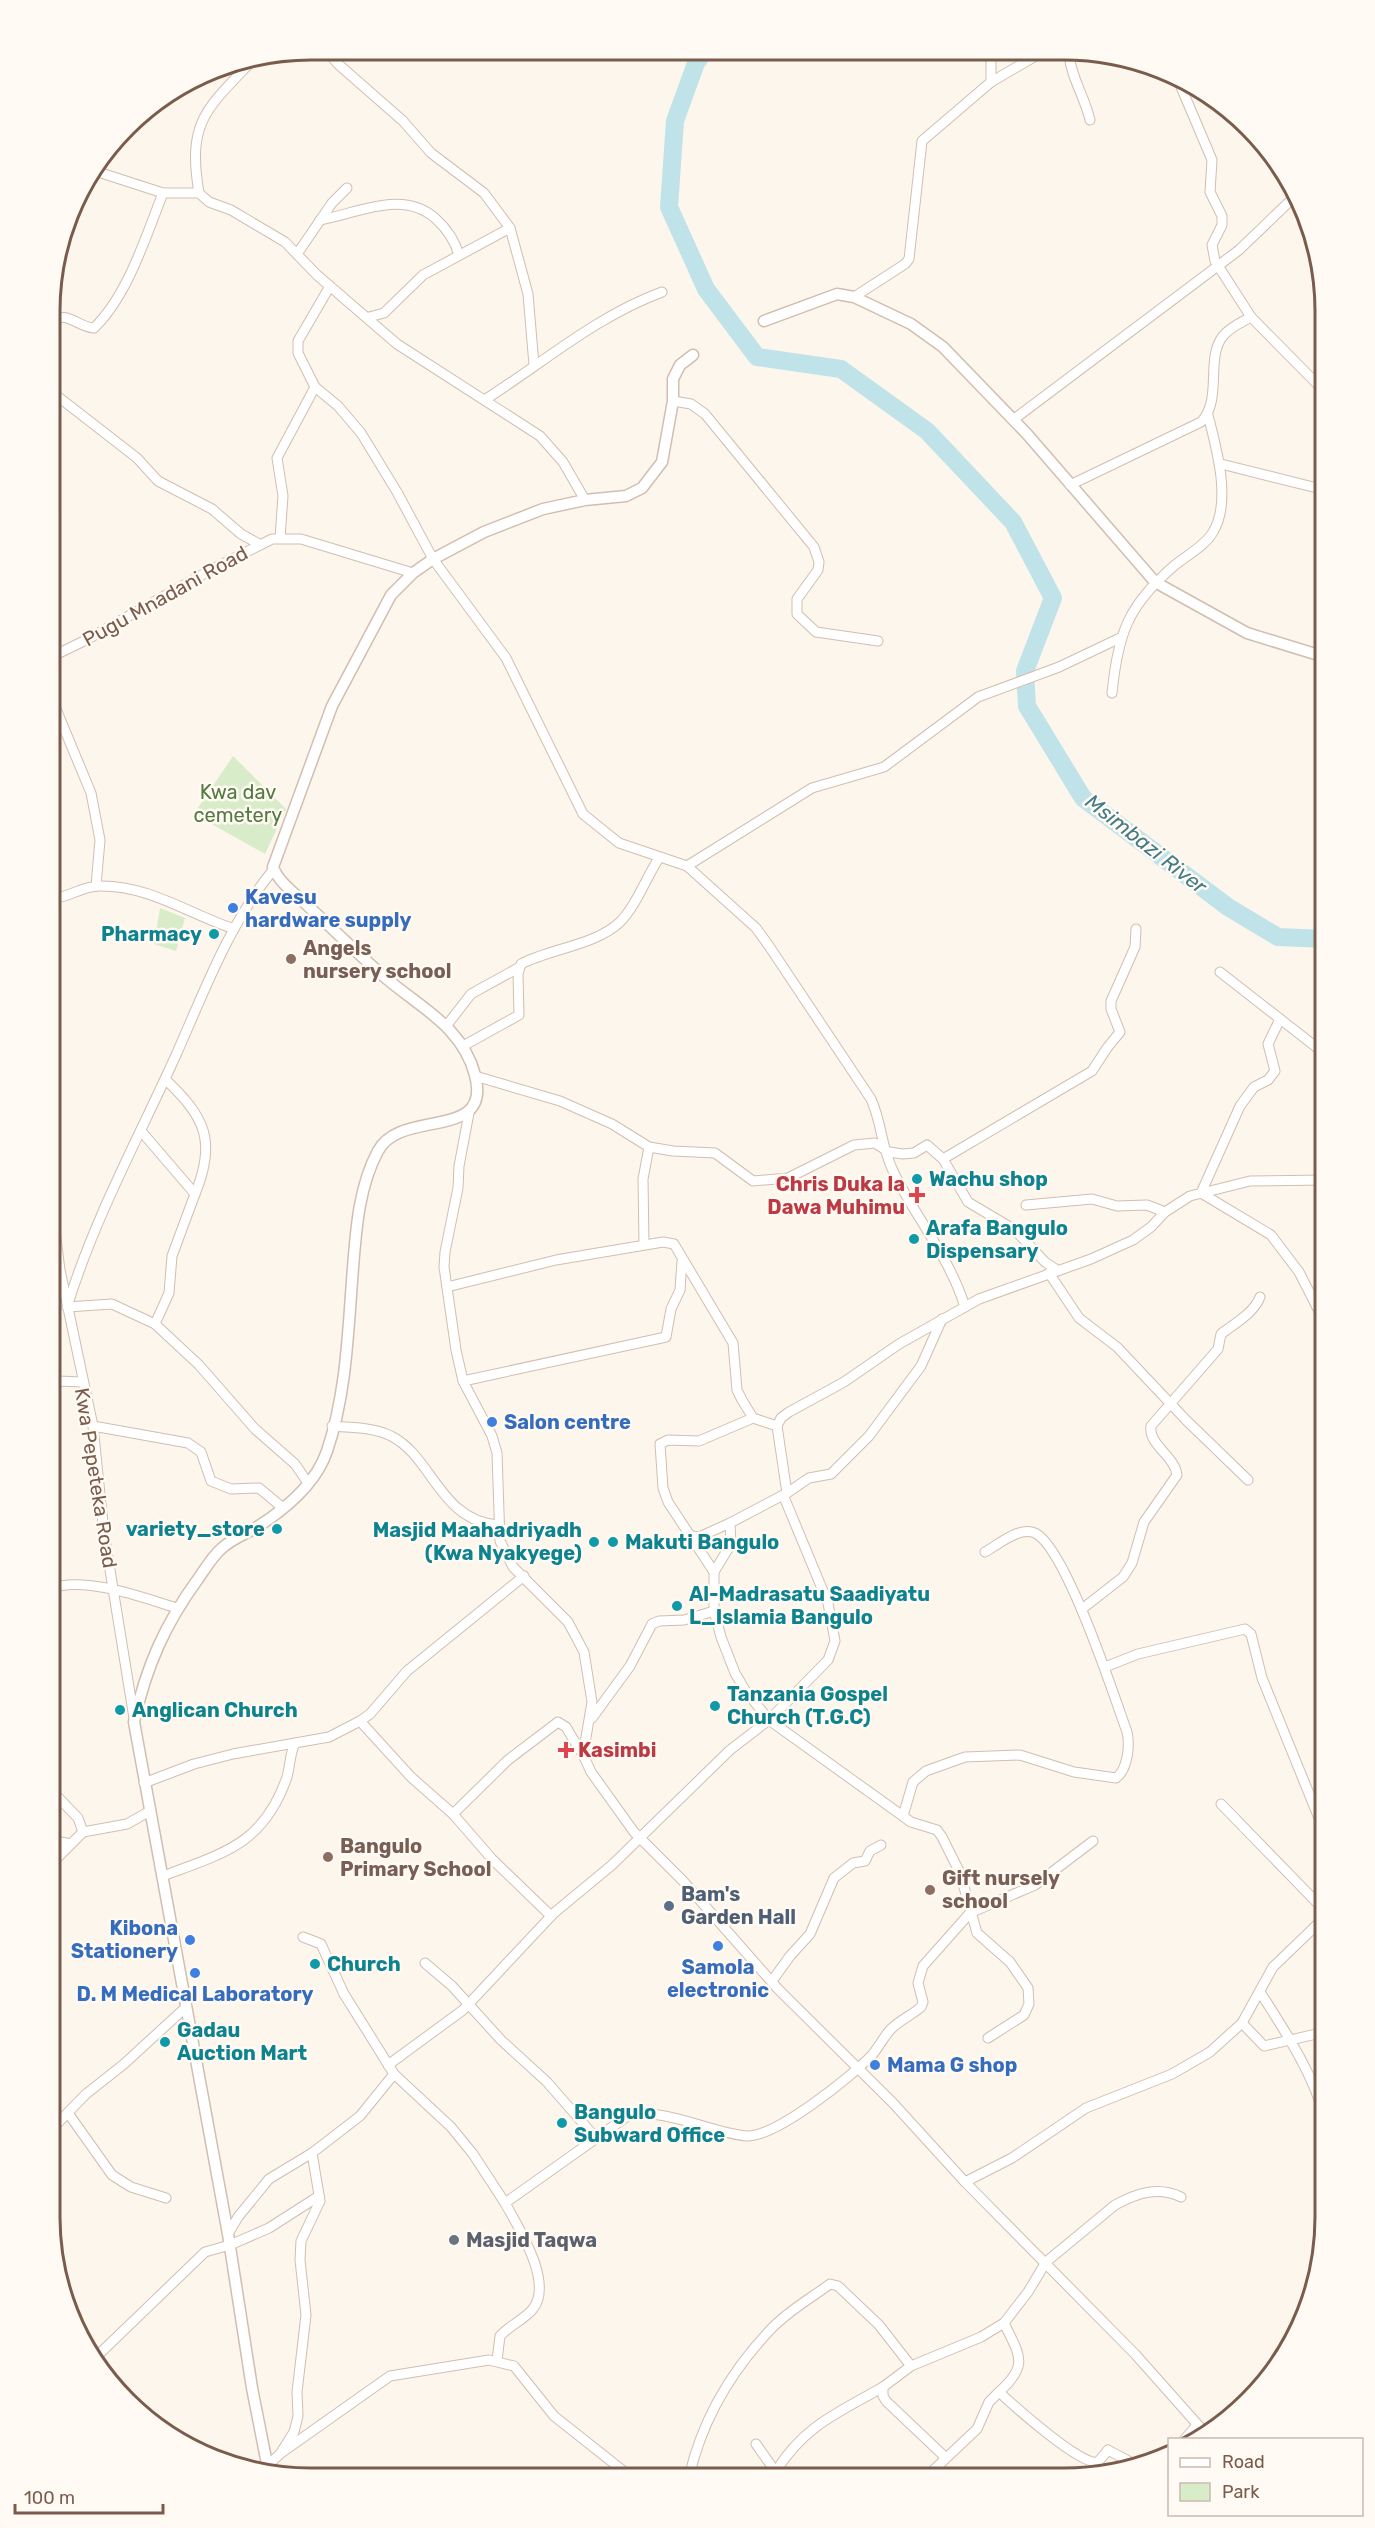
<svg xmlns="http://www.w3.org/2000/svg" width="1375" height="2528" viewBox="0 0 1375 2528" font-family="Rubik,sans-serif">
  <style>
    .green { fill: #d8ecc9 }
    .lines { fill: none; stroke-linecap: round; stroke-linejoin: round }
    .river { stroke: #bfe3e8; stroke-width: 18 }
    .minor-casing { stroke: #d1beb0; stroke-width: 11 }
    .tertiary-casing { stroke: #d1beb0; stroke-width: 13 }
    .minor { stroke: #fff; stroke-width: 9 }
    .tertiary { stroke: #fff; stroke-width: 10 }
    .shop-dot { fill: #3f7fe0; stroke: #fffaf3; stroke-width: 2 }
    .culture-dot { fill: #0f9aa8; stroke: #fffaf3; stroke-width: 2 }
    .education-dot { fill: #8d6e63; stroke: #fffaf3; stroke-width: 2 }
    .health-dot { fill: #e0444e; stroke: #fffaf3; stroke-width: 2 }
    .service-dot { fill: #5c6f8a; stroke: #fffaf3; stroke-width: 2 }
    .worship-dot { fill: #6b7280; stroke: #fffaf3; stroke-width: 2 }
    .labels { text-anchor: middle; stroke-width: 5; stroke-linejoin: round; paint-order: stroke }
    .street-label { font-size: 20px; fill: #7a5c4d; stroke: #fffaf3 }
    .park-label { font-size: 20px; fill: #537a41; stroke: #fffaf3 }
    .shop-label { font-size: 20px; font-weight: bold; fill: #366cbe; stroke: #fffaf3; text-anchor: start }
    .culture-label { font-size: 20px; font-weight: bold; fill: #0d838f; stroke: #fffaf3; text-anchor: start }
    .education-label { font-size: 20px; font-weight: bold; fill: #785e54; stroke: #fffaf3; text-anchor: start }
    .health-label { font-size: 20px; font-weight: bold; fill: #be3a42; stroke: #fffaf3; text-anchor: end }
    .service-label { font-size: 20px; font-weight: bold; fill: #4e5e75; stroke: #fffaf3; text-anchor: start }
    .worship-label { font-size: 20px; font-weight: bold; fill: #5b616d; stroke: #fffaf3; text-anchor: start }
    .water-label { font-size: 21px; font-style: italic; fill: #437c86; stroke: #fffaf3 }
    .rim { fill: none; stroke: #7a5c4d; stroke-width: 3 }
  </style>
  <rect width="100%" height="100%" fill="#fdf6ec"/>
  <!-- green -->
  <g class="green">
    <polygon points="233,756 286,809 265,854 194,814"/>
    <polygon points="160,908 185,918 176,951 154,944"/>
  </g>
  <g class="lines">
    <!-- river -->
    <polyline class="river" points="704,52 696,63 675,121 669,207 706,289 757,357 841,369 927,431 1013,522 1053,598 1025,671 1027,706 1083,798 1228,907 1278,937 1325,939"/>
    <!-- minor casing -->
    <g class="minor-casing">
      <g id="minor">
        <polyline points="326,50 338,64 403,121 431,153 484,193 510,228 528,294 534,365"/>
        <polyline points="991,54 991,82"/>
        <path d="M1069 54C1071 78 1085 97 1090 120"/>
        <polyline points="1176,75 1212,160 1210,192 1222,216 1222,225 1212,245 1215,261 1251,317 1324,391"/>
        <polyline points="95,171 163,193 199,193 209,202 231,210 285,242 317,275 397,344 540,436 563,462 585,500"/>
        <path d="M199 193C187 122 206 109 252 61"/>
        <path d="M320 220C359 213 403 189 436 219 447 229 455 241 459 255"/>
        <polyline points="297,254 332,203 347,188"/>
        <polyline points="854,297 905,264 909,259 922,141 991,82 1039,54"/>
        <polyline points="369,317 384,313 423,275 510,228"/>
        <path d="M52 319C69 312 78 327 94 328 128 295 146 236 163 193"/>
        <path d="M315 387 338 406 361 433 397 492 433 559 506 658 583 814 619 843 687 866 756 928 769 946 871 1099C883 1126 880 1145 894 1173 916 1218 950 1258 965 1307"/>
        <polyline points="52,392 137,458 158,481 212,509 241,534 259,544"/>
        <path d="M486 399C544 362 597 316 662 292"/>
        <polyline points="673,401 691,404 705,414 814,547 819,562 818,570 797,599 797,614 816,632 878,641"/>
        <polyline points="1013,420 1239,250 1289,202 1298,198"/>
        <polyline points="1221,464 1325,490"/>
        <path d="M1070 485 1201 422C1223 399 1205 358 1223 336 1230 327 1242 322 1251 317"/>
        <polyline points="280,538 283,496 277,458 315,387 298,353 298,341 330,286"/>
        <polyline points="51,657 86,640 207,572 272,539 301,539 413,573"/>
        <path d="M1112 693C1118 633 1128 605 1175 565 1186 556 1206 545 1213 532 1232 501 1216 447 1208 415"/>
        <polyline points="51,697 91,793 100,840 96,886"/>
        <polyline points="1322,765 1325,686"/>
        <polyline points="687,866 812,788 884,767 978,697 1059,667 1120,638"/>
        <path d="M273 870C229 924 204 992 176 1055 138 1139 94 1219 67 1307L112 1304 155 1324 199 1365 255 1429 295 1464 308 1483"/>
        <path d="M51 899C68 898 82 886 99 886 149 885 189 914 234 929"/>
        <polyline points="1220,972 1325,1054"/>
        <polyline points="447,1025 471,994 518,968"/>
        <path d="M463 1046 519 1015 518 974 521 964C549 949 596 945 620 922 636 906 646 878 659 858"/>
        <polyline points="475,1076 560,1101 612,1124 649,1147 673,1151 715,1153 753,1181 788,1178 854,1145 875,1143 889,1152 903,1154 914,1153 927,1145 943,1159 968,1202 1015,1230 1045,1262 1057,1270"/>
        <path d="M165 1079C205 1117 217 1141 195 1194"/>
        <polyline points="469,1113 459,1166 458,1188 445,1252 444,1267 456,1350 463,1381 492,1436 497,1453 500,1541 513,1567 568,1622 584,1652 592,1702 584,1749 585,1759 591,1772 634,1832 683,1881 778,1989 893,2103 965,2182 1135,2354 1206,2434"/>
        <polyline points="141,1131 195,1194 172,1256 169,1293 155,1324"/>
        <polyline points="943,1159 1092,1071 1107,1048 1120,1032 1111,1009 1111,1001 1135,947 1136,929"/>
        <polyline points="1201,1193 1240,1106 1254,1087 1268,1080 1275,1071 1268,1044 1280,1019"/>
        <polyline points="1201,1193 1271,1235 1299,1272 1325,1323"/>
        <polyline points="51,1200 60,1270 93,1426 104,1533 134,1718"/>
        <polyline points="1026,1205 1092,1199 1117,1206 1147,1205 1165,1212"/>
        <polyline points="644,1244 643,1179 649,1147"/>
        <polyline points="1049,1273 1079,1318 1117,1347 1186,1420 1248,1480"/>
        <polyline points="447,1287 556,1260 663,1242 674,1244 733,1343 737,1390 742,1400 753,1418 777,1426"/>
        <polyline points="463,1381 666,1337 671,1309 680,1290 682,1261"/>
        <polyline points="50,1387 58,1381 82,1382"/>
        <polyline points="93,1426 188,1443 201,1452 211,1481 231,1489 259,1488 283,1508"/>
        <path d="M332 1426C351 1428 374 1427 391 1436 432 1456 440 1521 498 1525"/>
        <polyline points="787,1493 809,1478 831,1474 869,1436 921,1366 942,1319"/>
        <polyline points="692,1536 699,1537 730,1523"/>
        <polyline points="714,1572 668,1502 663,1488 660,1444 668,1440 699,1441 753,1418"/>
        <path d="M50 1589C83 1575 144 1598 177 1608"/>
        <path d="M1082 1609 1123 1577 1132 1563 1144 1522 1177 1475C1175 1456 1148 1445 1151 1426L1218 1349 1221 1334C1234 1324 1254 1313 1260 1297"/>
        <polyline points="714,1611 721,1637 735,1673 745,1690 769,1720 911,1822 937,1830 942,1837 960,1873 977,1933 1010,1962 1028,1988 1029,2004 1024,2015 988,2038"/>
        <polyline points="1105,1667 1138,1654 1245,1629 1251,1634 1262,1678 1325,1833"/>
        <polyline points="592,1718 630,1666 652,1624 659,1621 684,1620 714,1611 714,1572 731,1544 730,1523 787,1493 777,1426 781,1418 789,1412 844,1382 899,1344 979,1299 1091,1259 1133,1240 1151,1227 1165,1212 1190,1196 1250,1181 1325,1180"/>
        <polyline points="360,1721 370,1714 407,1671 524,1576"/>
        <polyline points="144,1783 194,1764 233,1754 329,1737 360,1721 411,1777 453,1814 508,1760 558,1722 566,1727 584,1757"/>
        <polyline points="1221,1804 1325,1911"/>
        <polyline points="453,1814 492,1859 551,1916"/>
        <path d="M903 1816 913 1782 926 1771 965 1757 1020 1755 1074 1772 1116 1778C1128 1769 1130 1745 1127 1732 1114 1696 1066 1548 1035 1533 1019 1526 998 1545 985 1552"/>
        <polyline points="83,1832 127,1824 150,1811"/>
        <polyline points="50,1840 71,1844"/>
        <polyline points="50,1865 83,1832 78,1818 50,1789"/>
        <path d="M163 1876C224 1853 264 1844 287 1777 290 1766 290 1755 294 1745"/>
        <path d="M303 1937 321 1944 344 1994 394 2074 451 2127 473 2154 505 2203 629 2115C667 2108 708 2132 746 2136 775 2138 851 2077 872 2055 879 2047 884 2036 891 2029 900 2020 912 2015 921 2007L923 2002 918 1983 923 1966 970 1913 1035 1885 1093 1841"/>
        <polyline points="425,1963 452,1986 501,2040 547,2082 595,2137"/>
        <polyline points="772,1981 790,1956 810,1934 834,1878 853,1863 865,1861 870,1851 881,1845"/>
        <path d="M1260 1992C1282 2026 1311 2071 1322 2109 1324 2115 1323 2122 1325 2128"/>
        <polyline points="1242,2023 1264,2046 1325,2032"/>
        <polyline points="388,2065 463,2010 554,1913 612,1865 730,1750 769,1720 828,1660 835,1641 828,1603 784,1497"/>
        <polyline points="68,2113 112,2175 131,2187 166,2198"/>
        <polyline points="50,2131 86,2094 124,2064 185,2008"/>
        <polyline points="965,2182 1012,2158 1086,2108 1172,2074 1210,2052 1242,2023 1273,1967 1325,1917"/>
        <polyline points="228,2234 238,2217 269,2179 312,2153 360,2116 394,2074"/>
        <path d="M1004 2323C1020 2356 1029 2365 999 2392 1013 2405 1082 2467 1098 2462L1108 2450 1138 2466"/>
        <polyline points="93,2360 205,2252 230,2245 269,2228 319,2196"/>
        <path d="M497 2360 500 2336C509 2326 523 2320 532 2310 555 2284 518 2227 505 2203"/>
        <polyline points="1184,2440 1197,2425"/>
        <polyline points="756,2444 780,2478"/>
        <polyline points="282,2451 294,2432 298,2416 297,2392 306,2315 300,2260 301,2241 320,2201 312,2153"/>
        <path d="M945 2457 886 2401 883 2396V2387L911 2366 981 2337 1004 2323 1028 2292 1046 2262 1115 2205C1137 2193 1158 2186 1181 2197"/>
        <polyline points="267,2466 281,2453 390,2376 489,2360 514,2366 554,2416 631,2477"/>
        <path d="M776 2471C805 2425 838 2413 883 2387"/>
        <path d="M689 2477C702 2420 731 2371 771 2329 788 2311 811 2298 830 2284L838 2286 879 2325 911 2366"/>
        <polyline points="925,2478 977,2429 989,2402 999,2392"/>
      </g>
    </g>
    <!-- tertiary casing -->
    <g class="tertiary-casing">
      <g id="tertiary">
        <polyline points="764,321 837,294 854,297 911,324 943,347 1027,434 1155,582 1247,633 1325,657"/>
        <path d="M269 2474 252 2388 228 2234 134 1722C146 1667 165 1624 198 1579 205 1569 212 1557 221 1549 230 1540 243 1535 254 1529 283 1511 316 1484 327 1451 347 1392 348 1329 353 1268 356 1229 359 1186 378 1151 400 1108 493 1142 475 1075 462 1025 417 1006 381 974 356 952 333 929 309 907 297 895 278 882 273 867L332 706 391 595 413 573 433 559 484 532 543 509 585 500 626 496 642 488 662 462 673 401V379L680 365 693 355"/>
      </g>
    </g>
    <!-- minor -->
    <use href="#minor" class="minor"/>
    <!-- tertiary -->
    <use href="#tertiary" class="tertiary"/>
  </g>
  <!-- markers -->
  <g class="shop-dot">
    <circle cx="233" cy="908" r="6"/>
    <circle cx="492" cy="1422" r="6"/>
    <circle cx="190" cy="1940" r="6"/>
    <circle cx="718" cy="1946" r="6"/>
    <circle cx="195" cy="1973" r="6"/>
    <circle cx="875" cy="2065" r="6"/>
  </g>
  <g class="culture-dot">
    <circle cx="214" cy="934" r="6"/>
    <circle cx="917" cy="1179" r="6"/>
    <circle cx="914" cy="1239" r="6"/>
    <circle cx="277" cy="1529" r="6"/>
    <circle cx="594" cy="1542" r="6"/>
    <circle cx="613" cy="1542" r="6"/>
    <circle cx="677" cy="1606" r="6"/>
    <circle cx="715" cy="1706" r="6"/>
    <circle cx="120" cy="1710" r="6"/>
    <circle cx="315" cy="1964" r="6"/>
    <circle cx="165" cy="2042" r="6"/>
    <circle cx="562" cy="2123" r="6"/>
  </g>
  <g class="education-dot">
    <circle cx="291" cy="959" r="6"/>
    <circle cx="328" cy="1857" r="6"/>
    <circle cx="930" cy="1890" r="6"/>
  </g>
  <g class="health-dot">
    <path d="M914 1186h6v6h6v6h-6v6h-6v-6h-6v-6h6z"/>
    <path d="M563 1741h6v6h6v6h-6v6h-6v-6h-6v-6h6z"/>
  </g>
  <circle class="service-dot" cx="669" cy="1906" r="6"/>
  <circle class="worship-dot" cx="454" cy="2240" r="6"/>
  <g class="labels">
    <!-- street labels -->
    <g class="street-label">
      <text transform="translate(165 596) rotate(-29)" y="7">Pugu Mnadani Road</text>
      <text transform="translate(96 1478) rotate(81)" y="7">Kwa Pepeteka Road</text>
    </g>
    <!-- park labels -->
    <g class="park-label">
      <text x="238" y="799">Kwa dav<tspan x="238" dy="23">cemetery</tspan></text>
    </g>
    <!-- shop labels -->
    <g class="shop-label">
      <text x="245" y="904">Kavesu<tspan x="245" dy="23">hardware supply</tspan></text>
      <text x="504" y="1429">Salon centre</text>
      <text x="178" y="1935" text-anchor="end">Kibona<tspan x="178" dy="23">Stationery</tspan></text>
      <text x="718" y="1974" text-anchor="middle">Samola<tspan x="718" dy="23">electronic</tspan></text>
      <text x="195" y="2001" text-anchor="middle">D. M Medical Laboratory</text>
      <text x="887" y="2072">Mama G shop</text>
    </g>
    <!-- culture labels -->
    <g class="culture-label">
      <text x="202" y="941" text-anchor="end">Pharmacy</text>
      <text x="929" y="1186">Wachu shop</text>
      <text x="926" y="1235">Arafa Bangulo<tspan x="926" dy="23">Dispensary</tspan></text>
      <text x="265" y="1536" text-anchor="end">variety_store</text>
      <text x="582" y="1537" text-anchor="end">Masjid Maahadriyadh<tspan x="582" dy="23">(Kwa Nyakyege)</tspan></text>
      <text x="625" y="1549">Makuti Bangulo</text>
      <text x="689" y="1601">Al-Madrasatu Saadiyatu<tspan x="689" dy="23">L_Islamia Bangulo</tspan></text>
      <text x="727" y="1701">Tanzania Gospel<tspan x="727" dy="23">Church (T.G.C)</tspan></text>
      <text x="132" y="1717">Anglican Church</text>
      <text x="327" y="1971">Church</text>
      <text x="177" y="2037">Gadau<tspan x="177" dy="23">Auction Mart</tspan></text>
      <text x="574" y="2119">Bangulo<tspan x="574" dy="23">Subward Office</tspan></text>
    </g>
    <!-- education labels -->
    <g class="education-label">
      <text x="303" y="955">Angels<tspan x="303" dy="23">nursery school</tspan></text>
      <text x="340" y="1853">Bangulo<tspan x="340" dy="23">Primary School</tspan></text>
      <text x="942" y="1885">Gift nursely<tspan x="942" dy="23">school</tspan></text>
    </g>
    <!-- health labels -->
    <g class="health-label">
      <text x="905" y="1191">Chris Duka la<tspan x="905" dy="23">Dawa Muhimu</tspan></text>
      <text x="578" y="1757" text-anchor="start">Kasimbi</text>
    </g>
    <!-- service labels -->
    <g class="service-label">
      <text x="681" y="1901">Bam's<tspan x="681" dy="23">Garden Hall</tspan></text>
    </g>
    <!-- worship labels -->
    <g class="worship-label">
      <text x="466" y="2247">Masjid Taqwa</text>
    </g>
    <!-- water labels -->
    <g class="water-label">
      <text transform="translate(1146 844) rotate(38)" y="7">Msimbazi River</text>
    </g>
  </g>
  <!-- crop -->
  <path d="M0 0H1375V2528H0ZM311 60H1064A251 251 0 0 1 1315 311V2217A251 251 0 0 1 1064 2468H311A251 251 0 0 1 60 2217V311A251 251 0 0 1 311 60Z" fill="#fffaf3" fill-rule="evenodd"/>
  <path class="rim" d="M311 60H1064A251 251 0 0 1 1315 311V2217A251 251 0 0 1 1064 2468H311A251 251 0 0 1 60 2217V311A251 251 0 0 1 311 60Z"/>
  <!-- legend -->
  <rect x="1168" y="2438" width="195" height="78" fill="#fffaf3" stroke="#cabbb1" stroke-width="1.5"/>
  <rect x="1180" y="2458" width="30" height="9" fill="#ffffff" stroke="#cabbb1" stroke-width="1.5"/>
  <text x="1222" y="2468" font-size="18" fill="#7a5c4d">Road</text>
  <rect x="1180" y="2483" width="30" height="18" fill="#d8ecc9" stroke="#cabbb1" stroke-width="1.5"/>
  <text x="1222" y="2498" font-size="18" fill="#7a5c4d">Park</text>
  <!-- scale -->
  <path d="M15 2504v9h148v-9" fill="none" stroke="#7a5c4d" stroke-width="3"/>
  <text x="24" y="2504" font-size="18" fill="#7a5c4d" stroke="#fffaf3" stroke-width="4.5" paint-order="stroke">100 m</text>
</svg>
